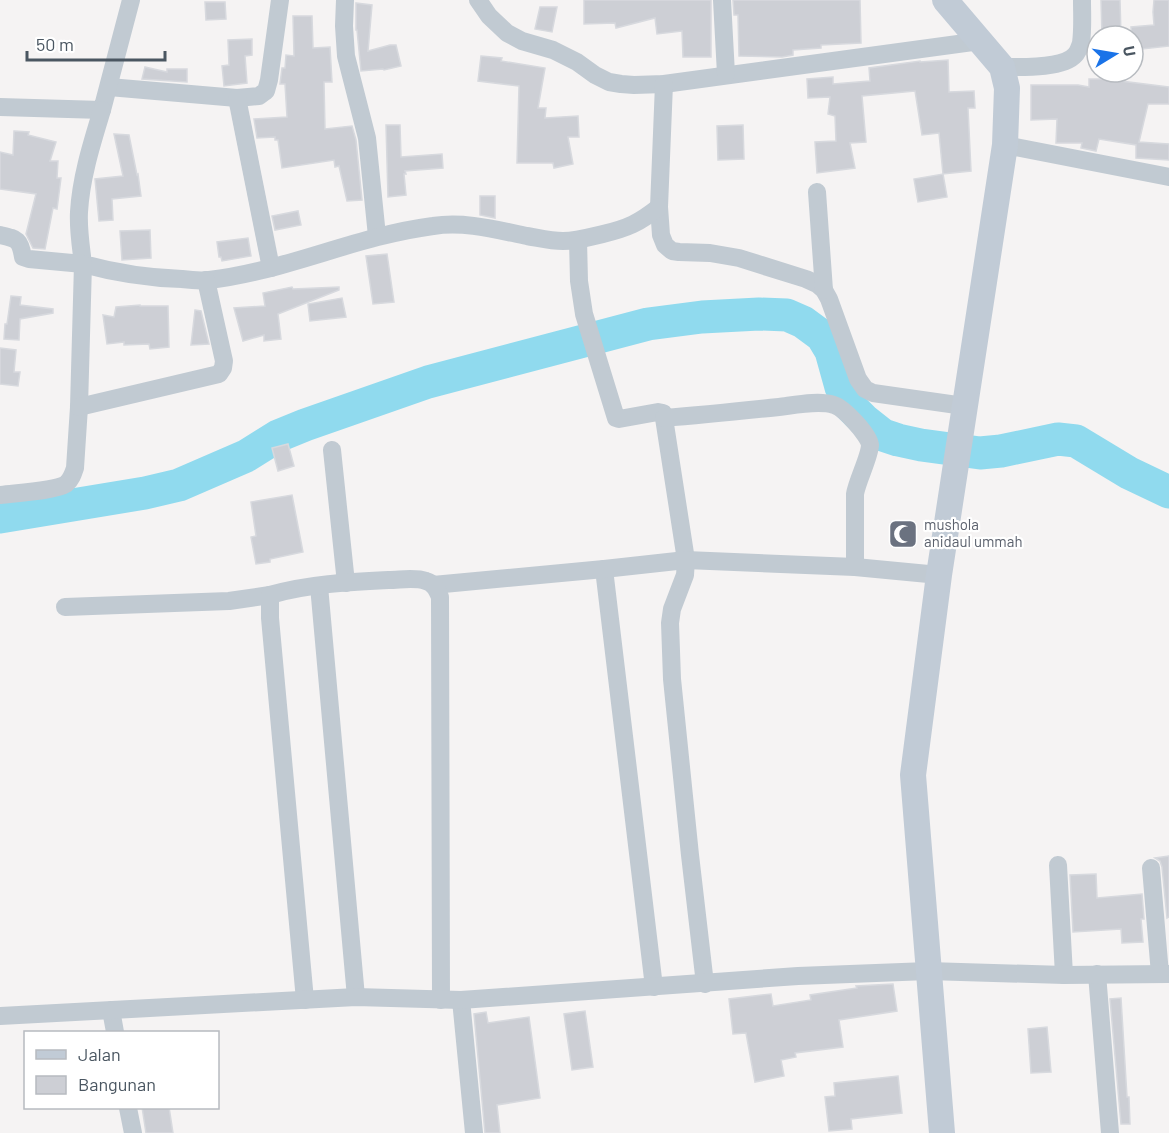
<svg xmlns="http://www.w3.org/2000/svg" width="1169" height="1133" viewBox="0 0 1169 1133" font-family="Barlow,sans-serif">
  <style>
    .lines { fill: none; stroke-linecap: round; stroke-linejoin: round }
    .river { stroke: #90daee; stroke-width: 33 }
    .building { fill: #cdcfd5; stroke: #d7d9de; stroke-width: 1.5 }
    .street { stroke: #c1cad2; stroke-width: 18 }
    .secondary { stroke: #c1cbd6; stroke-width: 26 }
    .labels { text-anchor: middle; stroke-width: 4.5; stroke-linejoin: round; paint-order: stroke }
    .worship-label { font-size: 15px; fill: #5b616d; stroke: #fff; text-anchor: start }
  </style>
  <rect width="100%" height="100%" fill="#f5f3f3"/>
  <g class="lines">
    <!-- river -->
    <polyline class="river" points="0,517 145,493 179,485 246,456 278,436 305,425 428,382 648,324 702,317 759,314 787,315 803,322 822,336 831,351 841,387 849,405 864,420 883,435 898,440 921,445 980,453 1001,451 1058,439 1076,441 1129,473 1169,492"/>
  </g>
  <!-- building -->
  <g class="building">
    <polygon points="584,0 711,0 711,57 683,57 682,31 657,34 655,18 616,28 615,23 584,24"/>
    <polygon points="733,0 860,0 861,43 821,45 821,48 793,50 793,55 782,57 739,56 738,15 734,15"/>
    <polygon points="1101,0 1120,0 1121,36 1102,36"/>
    <polygon points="1154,0 1169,0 1169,46 1133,50 1131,27 1154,25 1153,12"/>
    <polygon points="205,2 225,2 226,19 206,20"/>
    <polygon points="356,3 372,5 368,51 390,45 396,45 401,66 384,70 383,69 361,71 357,30 356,30"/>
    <polygon points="540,7 557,7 552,32 535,29"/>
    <polygon points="293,16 312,16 313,48 330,47 332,82 324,82 325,129 352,126 356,140 362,200 347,201 339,166 335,167 334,160 282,168 278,140 275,140 275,137 257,138 254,119 287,117 285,84 280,84 282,68 285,68 286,55 294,56"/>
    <polygon points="252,39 252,55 245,56 247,83 224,86 222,66 229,65 228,40"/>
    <polygon points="481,56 502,58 501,61 545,68 538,108 546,108 545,118 578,116 579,137 568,137 573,164 554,168 553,163 517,163 519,86 478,81"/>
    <polygon points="948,60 949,92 974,91 975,108 968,108 971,171 943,174 939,133 922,135 915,91 862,96 866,142 850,143 855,168 817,173 815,142 836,141 835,116 828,114 830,97 808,98 807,79 833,77 833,84 870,81 869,68 920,61 920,62"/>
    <polygon points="145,67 167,72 167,69 187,69 187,82 142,79"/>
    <polygon points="1089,79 1121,79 1121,81 1169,87 1169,104 1148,104 1139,142 1169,144 1169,160 1136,158 1136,145 1099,139 1096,151 1081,148 1082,143 1056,143 1057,119 1031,120 1031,85 1078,85 1089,87"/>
    <polygon points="386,125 400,125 401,157 442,154 443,168 405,171 406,174 404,174 406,195 388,197"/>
    <polygon points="743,125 744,159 718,160 717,126"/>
    <polygon points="14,131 29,132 28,135 56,142 50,161 58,161 57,178 61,178 57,209 53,208 45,249 33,248 26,234 36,194 0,189 0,152 13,155"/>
    <polygon points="114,134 129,135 137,175 138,174 141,196 112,199 113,220 99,221 95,179 123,176"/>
    <polygon points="943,174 947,197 918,202 914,179"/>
    <polygon points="480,196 495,196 495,218 480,215"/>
    <polygon points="298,211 301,225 275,230 272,216"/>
    <polygon points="150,230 151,258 122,260 120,231"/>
    <polygon points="248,238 251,256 222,261 221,257 219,257 217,242"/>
    <polygon points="387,254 394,302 373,304 366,256"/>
    <polygon points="292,287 293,289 339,287 339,290 278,314 281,339 264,341 264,335 243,341 234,308 265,306 263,293"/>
    <polygon points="11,296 21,297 20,305 53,309 53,313 20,319 19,340 4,339 5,324 7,324"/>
    <polygon points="342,298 346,317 310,321 308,304"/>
    <polygon points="140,305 140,306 168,306 169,347 150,349 149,344 124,345 124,342 107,344 103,315 114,317 116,307"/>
    <polygon points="195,310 201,311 209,344 191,345"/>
    <polygon points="0,348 16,350 14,372 20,372 18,386 0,384"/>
    <polygon points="288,444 294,466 278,471 272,448"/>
    <polygon points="292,495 303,552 270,559 270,562 256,564 251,537 256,536 251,502"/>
    <polygon points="1169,856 1169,917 1167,918 1162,867 1160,861 1155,858"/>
    <polygon points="1096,874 1097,898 1142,894 1144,919 1141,919 1143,942 1122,943 1121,929 1073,932 1070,875"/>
    <polygon points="893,984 897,1011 839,1020 843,1047 795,1053 796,1057 781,1060 784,1076 755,1082 746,1033 733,1034 729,999 771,994 773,1006 811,1000 810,995 857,988 856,986"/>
    <polygon points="1121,998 1127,1097 1129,1097 1130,1124 1121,1124 1110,999"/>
    <polygon points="585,1011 593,1067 572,1070 564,1014"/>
    <polygon points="486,1012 488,1023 529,1017 540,1098 497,1105 500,1133 485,1133 474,1014"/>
    <polygon points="1047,1027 1051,1072 1031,1073 1028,1029"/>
    <polygon points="898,1076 902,1113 851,1119 852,1129 829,1131 825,1097 835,1096 834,1083"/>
    <polygon points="142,1107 169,1107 173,1133 146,1133"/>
  </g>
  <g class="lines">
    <!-- street -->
    <g class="street">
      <polyline points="345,0 344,26 346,56 367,138 377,236"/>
      <polyline points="478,0 489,16 507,33 522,41 553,50 577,62 595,75 609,82 621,84 634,85 664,84 980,41"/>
      <polyline points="722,0 726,74"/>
      <path d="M1002 67C1019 67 1063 69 1075 55 1078 52 1080 46 1081 43 1083 29 1082 14 1082 0"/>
      <polyline points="664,84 659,207 661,235 665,245 672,251 679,252 710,253 739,258 806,279 817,284 824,290 829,299 858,379 865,389 873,393 964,406"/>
      <polyline points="109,87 237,98 259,96 263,93 266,91 269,80 280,0"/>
      <polyline points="237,98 271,268"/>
      <polyline points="0,107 102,110 131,0"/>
      <path d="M102 110C92 143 81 177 79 212 78 230 81 247 83 264 116 273 148 278 182 279 190 280 200 281 209 280 286 271 356 236 433 226 465 221 497 230 527 236 539 238 551 241 563 241 577 241 590 237 603 234 628 228 639 223 659 207"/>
      <polyline points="1005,145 1169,177"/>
      <polyline points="817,192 824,290"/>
      <path d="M0 235C17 239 20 239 23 257L29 259 83 264 79 407 75 468C73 474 71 480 66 484 55 491 14 493 0 495"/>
      <polyline points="578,240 579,281 584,314 616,418 619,419 658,412 663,413 664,418 686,560 685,575 672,609 670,623 672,679 690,855 705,984"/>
      <polyline points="79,407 219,374 223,368 224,361 206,280"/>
      <path d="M664 418C702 415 741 411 779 407 795 405 819 400 834 405 844 408 869 435 870 445 870 456 857 481 855 494V567"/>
      <polyline points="332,450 346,583"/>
      <polyline points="604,569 654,987"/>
      <polyline points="433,585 604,569 686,560 855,567 939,575"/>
      <polyline points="319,586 356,997"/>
      <polyline points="65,607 229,601 270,595"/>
      <polyline points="1058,865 1064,975"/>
      <polyline points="1151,868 1160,974"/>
      <polyline points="1097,974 1110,1133"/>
      <path d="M305 1000 270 618V595C308 584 349 582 389 580 400 580 415 577 426 581 434 583 437 590 440 597L441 1000"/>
      <polyline points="461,1000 474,1133"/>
      <polyline points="111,1010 115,1032"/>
      <polyline points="0,1016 356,997 461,1000 798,976 928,971 1064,975 1169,974"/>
      <polyline points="128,1108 133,1133"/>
    </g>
    <!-- secondary -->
    <polyline class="secondary" points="942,1133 913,775 939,575 1005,145 1007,88 1002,67 945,0"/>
  </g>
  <!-- icons -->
  <defs>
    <g id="mosque-square" transform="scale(1.5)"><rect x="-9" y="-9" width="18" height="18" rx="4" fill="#6b7280" stroke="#fff"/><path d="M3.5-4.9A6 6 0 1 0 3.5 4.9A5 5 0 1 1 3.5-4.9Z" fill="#fff"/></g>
  </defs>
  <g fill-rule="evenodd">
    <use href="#mosque-square" x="903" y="534"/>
  </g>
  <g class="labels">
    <!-- worship labels -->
    <g class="worship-label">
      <text x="924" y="530">mushola<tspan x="924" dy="17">anidaul ummah</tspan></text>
    </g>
  </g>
  <!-- legend -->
  <rect x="24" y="1031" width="195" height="78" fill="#ffffff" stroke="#b7bbc0" stroke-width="1.5"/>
  <rect x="36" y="1050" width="30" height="9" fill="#c1cbd6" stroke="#b7bbc0" stroke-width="1.5"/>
  <text x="78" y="1061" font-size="18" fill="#4a5661">Jalan</text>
  <rect x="36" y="1076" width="30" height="18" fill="#cdcfd5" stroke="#b7bbc0" stroke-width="1.5"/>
  <text x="78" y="1091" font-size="18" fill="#4a5661">Bangunan</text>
  <!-- north arrow -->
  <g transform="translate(1115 54) rotate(79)"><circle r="28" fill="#ffffff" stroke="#b7bbc0" stroke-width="1.5"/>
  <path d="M0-4.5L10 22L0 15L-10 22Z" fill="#1a73e8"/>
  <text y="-9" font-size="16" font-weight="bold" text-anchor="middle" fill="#4a5661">U</text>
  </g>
  <!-- scale -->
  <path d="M27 51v9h138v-9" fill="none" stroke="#4a5661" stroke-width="3"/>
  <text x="36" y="51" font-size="18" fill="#4a5661" stroke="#ffffff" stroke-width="4.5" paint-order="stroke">50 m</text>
</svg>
